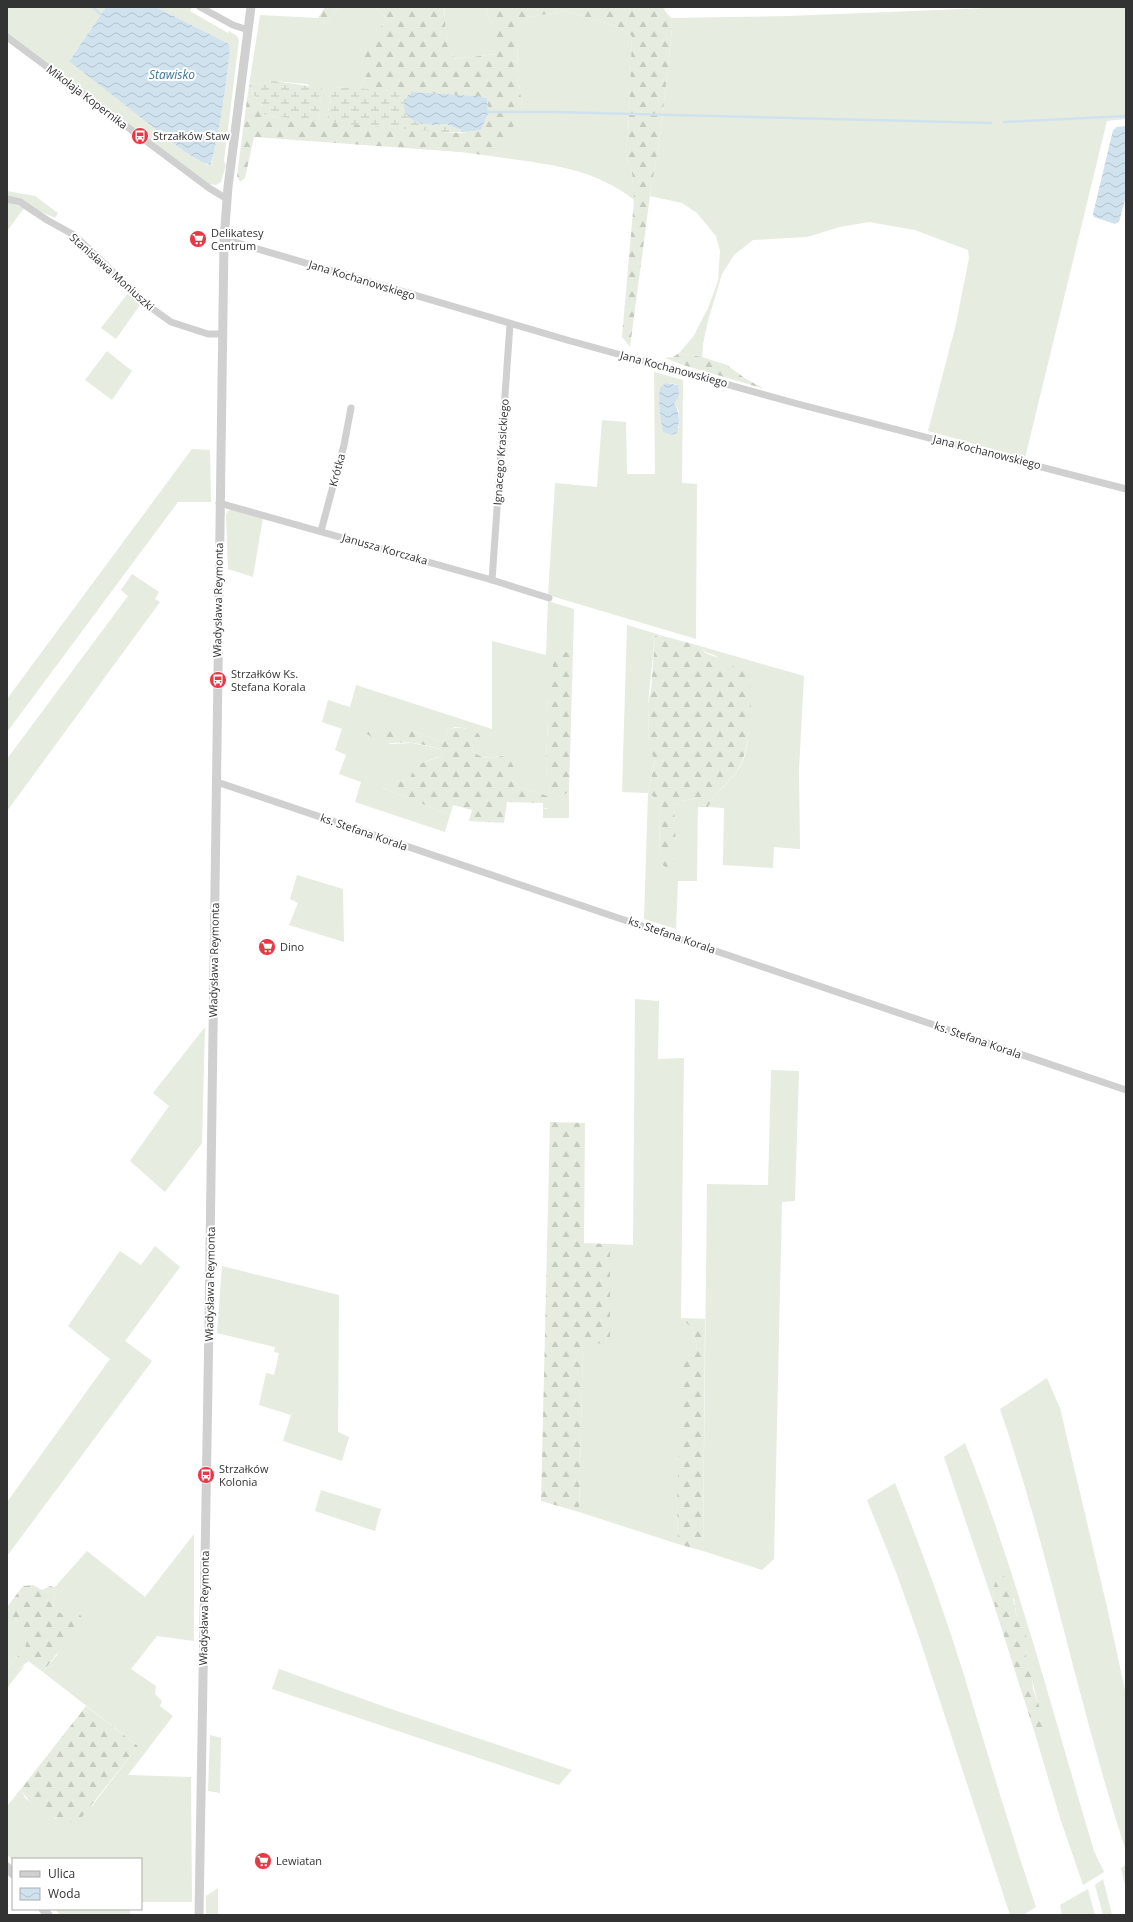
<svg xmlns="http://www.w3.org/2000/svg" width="1133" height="1922" viewBox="0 0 1133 1922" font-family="'Open Sans',sans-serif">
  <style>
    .grass { fill: #e6ecdf; fill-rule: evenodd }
    .forest { fill: url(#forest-firs) }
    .wetland { fill: url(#wetland-marsh) }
    .water { fill: url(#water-waves) }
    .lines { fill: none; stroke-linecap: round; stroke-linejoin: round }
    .stream { stroke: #cfe2ee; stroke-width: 2.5 }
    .minor { stroke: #d0d0d0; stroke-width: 7 }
    .tertiary { stroke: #d0d0d0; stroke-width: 9 }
    .labels { text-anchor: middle; stroke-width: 4; stroke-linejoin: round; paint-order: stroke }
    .street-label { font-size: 11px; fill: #333; stroke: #fff }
    .poi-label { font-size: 11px; fill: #333; stroke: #fff; text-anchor: start }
    .water-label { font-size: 12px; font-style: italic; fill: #3f7597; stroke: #fff }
  </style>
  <defs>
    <pattern id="forest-firs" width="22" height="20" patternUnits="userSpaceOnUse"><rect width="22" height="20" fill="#e6ecdf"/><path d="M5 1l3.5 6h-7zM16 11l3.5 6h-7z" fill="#c6cbc0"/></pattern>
    <pattern id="wetland-marsh" width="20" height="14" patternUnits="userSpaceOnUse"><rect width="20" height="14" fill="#e6ecdf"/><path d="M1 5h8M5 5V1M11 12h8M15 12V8" fill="none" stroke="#c6cbc0"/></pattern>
    <pattern id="water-waves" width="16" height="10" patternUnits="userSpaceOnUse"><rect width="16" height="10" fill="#cfe2ee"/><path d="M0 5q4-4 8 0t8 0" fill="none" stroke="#b2c2cd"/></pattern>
  </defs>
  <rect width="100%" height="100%" fill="#fff"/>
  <!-- grass -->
  <g class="grass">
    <path d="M7 7H106L70 59 185 152 208 165 212 162C215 145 235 54 227 43L156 7H192L190 11 228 33 229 31 237 36 239 40 224 161 226 165 221 182 216 185 209 184 7 34Z"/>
    <polygon points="340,7 374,7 388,20 375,32 369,70 359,89 338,87 331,91 327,120 331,123 318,121 321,94 307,84 274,81 262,85 251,83 253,95 258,97 247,99 260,15 318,18 325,23"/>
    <polygon points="444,7 485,7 495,34 495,54 455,59 447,45"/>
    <polygon points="1012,7 1126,7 1126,119 1107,121 1025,458 928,431 956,324 969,258 968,250 915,230 869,222 840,227 807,237 753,240 734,255 722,274 708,321 703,344 702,357 679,353 693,337 708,308 718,281 720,251 716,236 697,213 682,203 650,196 661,130 672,29 671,18 789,16"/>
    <path d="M565 11 615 26 632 36 628 136 625 154 632 172 634 200C592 166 542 164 491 156L498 152 522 106 518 75 517 33 529 17Z"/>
    <path d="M7 191 35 196 58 213 55 218C38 211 23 203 7 196Z"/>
    <polygon points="7,202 24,208 7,231"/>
    <polygon points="129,292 140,305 116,339 101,328"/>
    <polygon points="107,351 132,371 112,400 85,380"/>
    <path d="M654 372 683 380 682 483 697 484 696 639 548 595 555 483 597 487 602 420 626 422 627 474H655ZM666 383 676 384 679 388 674 403 679 411V428L662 427 660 411Z"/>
    <polygon points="192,449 210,450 211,502 178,502 7,732 7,699"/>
    <polygon points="234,509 263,518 253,577 228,569 226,515 228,511"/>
    <polygon points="132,574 159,592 155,599 160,602 7,811 7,759 128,596 121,590"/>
    <path d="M548 601 574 609 573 651 559 653 547 695 548 717 546 764 550 789 559 797 569 792V818H543V808L547 809 548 796 515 786 499 756C487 760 482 757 472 751L473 743 465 728 455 727 446 731 449 738 442 742 407 729 389 744 412 743 441 749 443 755C428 762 417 760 410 778L402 781H388L383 788 450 815 445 832 355 802 361 782 339 774 346 755 335 750 342 729 322 722 328 700 350 707 356 685 492 729V641L546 655Z"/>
    <polygon points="627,625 667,637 655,636 648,704 649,748 655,759 648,793 660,801 659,861 665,868 672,860 676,846 674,806 681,801 698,798 697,881 678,881 676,929 644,919 648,793 622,792"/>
    <path d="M700 646 804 676 799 770 800 849 774 847 773 868 723 865 724 808 708 807C715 791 731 782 740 767 747 755 749 735 749 722 749 713 725 662 717 657 710 651 708 657 700 646Z"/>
    <polygon points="297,875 343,889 344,942 289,925 298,903 290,899"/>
    <polygon points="635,999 659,1001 658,1059 684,1058 681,1318 693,1329 697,1348 688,1356 677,1504 678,1544 579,1512 583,1343 610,1343 610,1244 633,1245"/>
    <polygon points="205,1027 202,1143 165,1192 130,1161 169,1106 153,1093"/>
    <polygon points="771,1070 799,1071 795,1201 782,1202 774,1559 762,1570 703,1551 707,1184 768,1185"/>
    <polygon points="155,1246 180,1267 125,1341 152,1361 7,1556 7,1502 110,1359 68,1326 120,1251 141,1265"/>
    <polygon points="222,1266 339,1295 338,1432 349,1437 342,1461 283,1441 291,1415 259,1405 266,1373 274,1375 279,1353 274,1352 275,1347 217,1333"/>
    <path d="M1047 1378 1060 1408 1107 1607 1126 1695V1851C1078 1705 1050 1554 1000 1409Z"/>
    <path d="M965 1443C1018 1576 1053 1714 1094 1851L1104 1872 1083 1885 1060 1818 1036 1737H1043L1040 1711 1026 1656C1029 1641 1021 1630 1017 1617 1015 1611 1015 1604 1014 1598L993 1590 995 1608 944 1457Z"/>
    <path d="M895 1483C920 1546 944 1610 964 1675 987 1752 1010 1830 1036 1907L1023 1915H1010L918 1634 896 1572 867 1500Z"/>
    <polygon points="321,1490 381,1509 375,1531 315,1511"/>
    <polygon points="194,1534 194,1641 157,1636 131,1669 156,1686 155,1694 162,1701 160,1706 173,1716 128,1775 191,1777 192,1902 141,1902 141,1859 13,1859 13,1861 7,1854 7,1806 21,1789 25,1798 56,1819 92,1806 138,1746 43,1672 57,1655 70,1616 61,1614 54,1609 53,1599 55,1587 87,1551 145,1597"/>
    <polygon points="17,1620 33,1628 35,1633 28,1640 25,1648 7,1669 7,1626"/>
    <polygon points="25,1665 7,1688 7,1678"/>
    <polygon points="279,1669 391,1709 572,1770 559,1785 272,1689"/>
    <polygon points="210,1735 221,1738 220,1793 208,1791"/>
    <polygon points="1126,1865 1126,1890 1121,1868"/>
    <polygon points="1103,1879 1112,1915 1103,1915 1095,1885"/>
    <polygon points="218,1888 218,1915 206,1915 206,1896"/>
    <polygon points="1088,1889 1095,1915 1062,1915 1060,1905"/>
    <polygon points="55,1909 130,1909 130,1915 60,1915"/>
  </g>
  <!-- forest -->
  <g class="forest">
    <polygon points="325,7 340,7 325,23 318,18"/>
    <polygon points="374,7 444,7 447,45 455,59 495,54 495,34 485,7 664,7 665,11 671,18 672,28 661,130 650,196 630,347 622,337 634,200 632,172 625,154 628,136 632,36 615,26 565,11 529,17 517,34 518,75 522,106 506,143 498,152 491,156 460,152 254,137 245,178 240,182 237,176 247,99 258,97 261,99 261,106 269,116 443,132 461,133 481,130 488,114 487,98 476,96 359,89 369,70 361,53 375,32 388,20"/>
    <polygon points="679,353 702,357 727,365 746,379 765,389 683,365 665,358 673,357"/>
    <path d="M655 636 667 637 700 646 705 653 724 660 726 668 736 666 747 670C755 689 750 749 740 766 731 782 715 791 708 807H698L697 798 681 801 674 806 676 846 672 860 666 868 659 862 660 801 648 793 655 760 649 748 648 704 651 691Z"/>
    <polygon points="573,651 569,792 559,797 550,790 546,764 548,717 547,695 554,660 559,653"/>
    <path d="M388 726 407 729 442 742 449 738 446 731C458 725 466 728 478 733L481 738 473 743 472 751C490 763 489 756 508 756L515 770 511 778 515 786 548 796 550 808H543V803L507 802 504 823 469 821 472 810 453 805 450 815 383 788 388 781H402L410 778C417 759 428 763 443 755L441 749C432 747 422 744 413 743 393 741 386 748 367 734L369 730Z"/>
    <polygon points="550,1122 585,1123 584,1243 610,1244 610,1343 583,1344 579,1512 541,1501"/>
    <polygon points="681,1318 705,1319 703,1551 678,1544 677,1504 682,1366 688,1356 697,1348 693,1329"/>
    <polygon points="997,1576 1003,1576 1008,1579 1011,1586 1016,1615 1028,1640 1026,1656 1032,1677 1033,1689 1045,1723 1046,1733 1043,1737 1036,1737 995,1608 993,1590"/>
    <path d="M33 1585 42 1590 50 1586 55 1587 53 1599 54 1609C63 1616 68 1617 78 1612L83 1619 43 1672 28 1661 9 1678H7V1669L25 1648 27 1640 34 1633 32 1628 26 1631 21 1629 17 1620 7 1626V1607L23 1586Z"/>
    <path d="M86 1706 138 1746 78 1822C58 1824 30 1807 21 1789Z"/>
  </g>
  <!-- wetland -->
  <g class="wetland">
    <polygon points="265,81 274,81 322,88 318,121 269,116 262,113 261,99 253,95 251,83 262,85"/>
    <polygon points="337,87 413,92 408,95 412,120 422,124 433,125 446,124 466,132 443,132 331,123 327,120 331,91"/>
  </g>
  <!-- water -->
  <g class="water">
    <path d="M106 7H156L229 44C232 55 216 153 210 165L202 162 185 152 69 61Z"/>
    <polygon points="413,92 476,96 487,98 488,114 481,130 466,132 446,124 433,125 422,124 412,120 405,112 404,104 408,95"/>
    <polygon points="1126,126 1126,196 1119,222 1115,224 1094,217 1093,214 1113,130 1117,127"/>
    <path d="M666 383 678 385C680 391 679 399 674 403 680 412 680 422 677 433L671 435 663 432C661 424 657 393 661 387 662 386 664 384 666 383Z"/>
  </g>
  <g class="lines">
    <!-- stream -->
    <g class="stream">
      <polyline points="93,7 100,14"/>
      <polyline points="250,86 251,86"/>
      <polyline points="488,112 554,112 991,123"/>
      <polyline points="1004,122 1126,116"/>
    </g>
    <!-- minor -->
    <g class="minor">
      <polyline points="200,7 233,25 248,30"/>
      <polyline points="7,37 209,188 227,199"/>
      <polyline points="7,199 20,202 47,220 74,235 150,307 171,322 208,334 222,334"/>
      <polyline points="224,239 567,340 798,404 1126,489"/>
      <polyline points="219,503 492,580 549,598"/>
      <polyline points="321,531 344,445 351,408"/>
      <polyline points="492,580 510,324"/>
      <polyline points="217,782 1126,1090"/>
    </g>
    <!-- tertiary -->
    <g class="tertiary">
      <polyline points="7,1867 13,1874"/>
      <polyline points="43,1909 48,1915"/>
      <polyline points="199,1915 209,1323 224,239 228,187 251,7"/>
    </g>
  </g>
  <!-- icons -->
  <defs>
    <g id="bus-disc" transform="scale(0.9)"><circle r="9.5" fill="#e63946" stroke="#fff"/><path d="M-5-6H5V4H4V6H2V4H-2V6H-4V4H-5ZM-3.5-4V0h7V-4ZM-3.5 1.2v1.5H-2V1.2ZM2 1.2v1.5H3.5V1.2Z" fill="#fff"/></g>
    <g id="supermarket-disc" transform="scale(0.9)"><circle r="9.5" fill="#e63946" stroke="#fff"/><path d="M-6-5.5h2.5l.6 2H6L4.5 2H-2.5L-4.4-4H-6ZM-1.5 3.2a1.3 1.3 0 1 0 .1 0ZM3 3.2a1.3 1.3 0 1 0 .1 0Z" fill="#fff"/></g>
  </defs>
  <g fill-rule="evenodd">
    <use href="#bus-disc" x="140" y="136"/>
    <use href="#supermarket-disc" x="198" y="239"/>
    <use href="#bus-disc" x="218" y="680"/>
    <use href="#supermarket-disc" x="267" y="947"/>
    <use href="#bus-disc" x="206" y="1475"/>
    <use href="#supermarket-disc" x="263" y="1861"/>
  </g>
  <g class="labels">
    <!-- street labels -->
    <g class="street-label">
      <text transform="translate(87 97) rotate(37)" y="4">Mikołaja Kopernika</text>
      <text transform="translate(112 272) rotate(42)" y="4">Stanisława Moniuszki</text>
      <text transform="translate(362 280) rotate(17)" y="4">Jana Kochanowskiego</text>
      <text transform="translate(674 369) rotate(15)" y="4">Jana Kochanowskiego</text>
      <text transform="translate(501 452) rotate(-86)" y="4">Ignacego Krasickiego</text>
      <text transform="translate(987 452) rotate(14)" y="4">Jana Kochanowskiego</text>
      <text transform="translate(337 470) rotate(-75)" y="4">Krótka</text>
      <text transform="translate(385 549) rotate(16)" y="4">Janusza Korczaka</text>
      <text transform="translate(218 600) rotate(-89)" y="4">Władysława Reymonta</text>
      <text transform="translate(364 832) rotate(19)" y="4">ks. Stefana Korala</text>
      <text transform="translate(672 935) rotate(19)" y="4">ks. Stefana Korala</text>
      <text transform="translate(214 960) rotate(-89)" y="4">Władysława Reymonta</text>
      <text transform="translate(978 1040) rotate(19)" y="4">ks. Stefana Korala</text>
      <text transform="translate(210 1284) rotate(-89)" y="4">Władysława Reymonta</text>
      <text transform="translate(204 1608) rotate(-89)" y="4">Władysława Reymonta</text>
    </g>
    <!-- poi labels -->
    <g class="poi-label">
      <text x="153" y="140">Strzałków Staw</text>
      <text x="211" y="237">Delikatesy<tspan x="211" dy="13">Centrum</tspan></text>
      <text x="231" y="678">Strzałków Ks.<tspan x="231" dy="13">Stefana Korala</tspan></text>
      <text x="280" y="951">Dino</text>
      <text x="219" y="1473">Strzałków<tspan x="219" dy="13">Kolonia</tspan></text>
      <text x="276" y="1865">Lewiatan</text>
    </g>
    <!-- water labels -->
    <g class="water-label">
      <text x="172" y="79">Stawisko</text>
    </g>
  </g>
  <!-- border -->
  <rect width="1133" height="1922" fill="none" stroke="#333333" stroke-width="16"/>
  <!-- legend -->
  <rect x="12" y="1858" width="130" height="52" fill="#ffffff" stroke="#adadad"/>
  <rect x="20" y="1871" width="20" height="6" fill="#d0d0d0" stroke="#adadad"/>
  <text x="48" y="1878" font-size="12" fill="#333333">Ulica</text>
  <rect x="20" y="1888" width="20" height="12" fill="url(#water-waves)" stroke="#adadad"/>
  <text x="48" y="1898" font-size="12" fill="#333333">Woda</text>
</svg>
